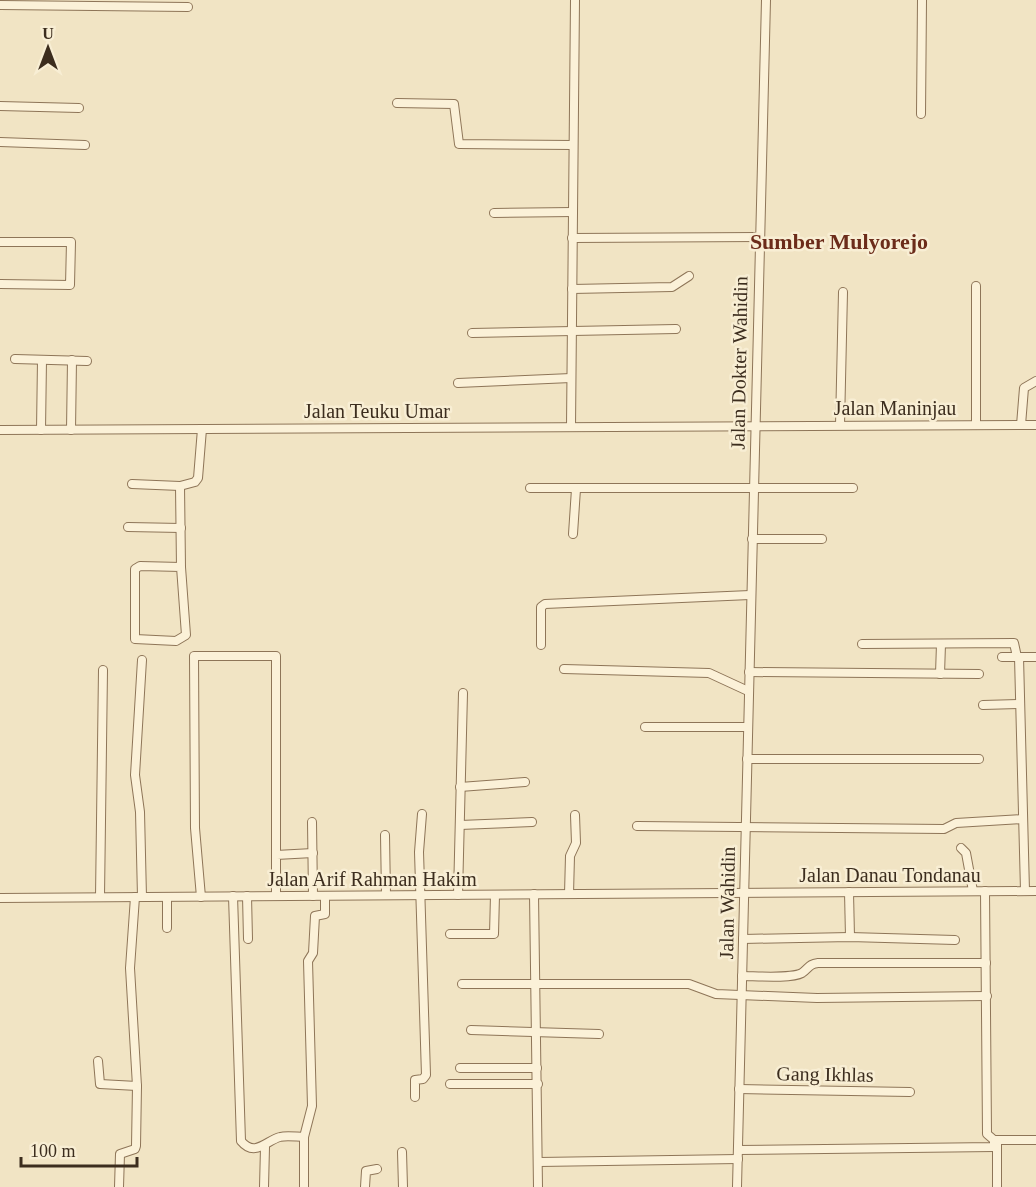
<svg xmlns="http://www.w3.org/2000/svg" width="1036" height="1187" viewBox="0 0 1036 1187" font-family="'Times New Roman',serif">
  <style>
    .lines { fill: none; stroke-linecap: round; stroke-linejoin: round }
    .minor-casing { stroke: #8e7558; stroke-width: 10 }
    .minor { stroke: #fbf1d8; stroke-width: 8 }
    .labels { text-anchor: middle; stroke-width: 5; stroke-linejoin: round; paint-order: stroke }
    .street-label { font-size: 20px; fill: #3c2d1e; stroke: #f8eed4 }
    .quarter-label { font-size: 22px; font-weight: bold; fill: #6c2c1a; stroke: #f8eed4 }
  </style>
  <rect width="100%" height="100%" fill="#f1e4c4"/>
  <g class="lines">
    <!-- minor casing -->
    <g class="minor-casing">
      <g id="minor">
        <polyline points="0,5 188,7"/>
        <polyline points="397,103 454,104 459,144 573,145"/>
        <polyline points="0,106 79,108"/>
        <polyline points="921,114 922,0"/>
        <polyline points="0,142 85,145"/>
        <polyline points="494,213 573,212"/>
        <polyline points="572,238 759,237"/>
        <polyline points="0,242 71,242 70,285 0,284"/>
        <polyline points="572,289 672,287 689,276"/>
        <polyline points="472,333 676,329"/>
        <polyline points="15,359 87,361"/>
        <polyline points="458,383 571,378"/>
        <polyline points="840,425 843,292"/>
        <polyline points="976,425 976,286"/>
        <polyline points="1021,425 1024,388 1036,381"/>
        <polyline points="571,427 575,0"/>
        <polyline points="0,430 1036,425"/>
        <polyline points="41,430 42,360"/>
        <polyline points="71,430 72,360"/>
        <polyline points="132,484 180,486"/>
        <polyline points="530,488 853,488"/>
        <polyline points="128,527 181,528"/>
        <polyline points="573,534 576,489"/>
        <polyline points="752,539 822,539"/>
        <polyline points="181,567 140,566 135,569 135,639 176,641 186,635 181,567 180,486 195,482 198,478 202,429"/>
        <polyline points="862,644 1014,643 1017,657"/>
        <polyline points="541,645 541,607 545,604 750,595"/>
        <polyline points="1002,657 1036,657"/>
        <polyline points="1019,657 1025,891"/>
        <polyline points="142,660 135,775 140,812 142,897"/>
        <polyline points="564,669 709,673 748,691"/>
        <polyline points="749,672 979,674"/>
        <polyline points="940,674 941,644"/>
        <polyline points="983,705 1020,704"/>
        <polyline points="645,727 747,727"/>
        <polyline points="747,759 979,759"/>
        <polyline points="460,787 525,782"/>
        <polyline points="312,822 313,896"/>
        <polyline points="460,825 532,822"/>
        <polyline points="637,826 944,829 956,823 1023,819"/>
        <polyline points="385,835 386,895"/>
        <polyline points="961,848 966,853 973,891"/>
        <polyline points="985,891 987,1134 994,1140"/>
        <polyline points="849,892 850,937"/>
        <polyline points="534,894 538,1187"/>
        <polyline points="569,894 570,856 576,843 575,815"/>
        <polyline points="458,895 463,693"/>
        <path d="M233 896 241 1141C255 1158 267 1140 280 1137 287 1135 297 1137 304 1137"/>
        <polyline points="247,896 248,939"/>
        <polyline points="276,896 276,855 313,853"/>
        <polyline points="100,897 103,670"/>
        <polyline points="201,897 195,828 194,656 276,656 276,855"/>
        <polyline points="0,898 1036,891"/>
        <polyline points="167,928 167,897"/>
        <polyline points="450,934 494,934 495,895"/>
        <polyline points="743,939 850,937 955,940"/>
        <path d="M742 976C755 976 791 979 802 973 809 968 809 964 818 963H986"/>
        <polyline points="462,984 689,984 716,994 817,998 987,996"/>
        <polyline points="471,1030 599,1034"/>
        <polyline points="98,1061 100,1084 137,1086"/>
        <polyline points="460,1068 537,1068"/>
        <polyline points="450,1084 538,1084"/>
        <polyline points="739,1089 910,1092"/>
        <polyline points="415,1097 415,1080 423,1079 426,1075 419,852 422,814"/>
        <polyline points="738,1150 994,1147 994,1140 1036,1140"/>
        <polyline points="402,1152 403,1187"/>
        <polyline points="539,1162 738,1159"/>
        <polyline points="119,1187 120,1154 135,1149 136,1146 137,1086 130,968 135,897"/>
        <polyline points="264,1187 265,1147"/>
        <polyline points="304,1187 304,1137 312,1106 308,961 313,953 315,916 325,914 325,896"/>
        <polyline points="365,1187 366,1171 377,1169"/>
        <polyline points="737,1187 766,0"/>
        <polyline points="997,1187 997,1144"/>
      </g>
    </g>
    <!-- minor -->
    <use href="#minor" class="minor"/>
  </g>
  <g class="labels">
    <!-- street labels -->
    <g class="street-label">
      <text transform="translate(739 363) rotate(-89)" y="7">Jalan Dokter Wahidin</text>
      <text x="895" y="415">Jalan Maninjau</text>
      <text x="377" y="418">Jalan Teuku Umar</text>
      <text x="890" y="882">Jalan Danau Tondanau</text>
      <text x="372" y="886">Jalan Arif Rahman Hakim</text>
      <text transform="translate(727 903) rotate(-89)" y="7">Jalan Wahidin</text>
      <text transform="translate(825 1074) rotate(1)" y="7">Gang Ikhlas</text>
    </g>
    <!-- quarter labels -->
    <g class="quarter-label">
      <text x="839" y="249">Sumber Mulyorejo</text>
    </g>
  </g>
  <!-- north arrow -->
  <g transform="translate(48 48)" stroke="#f8eed4" stroke-width="4.5" paint-order="stroke">
  <path d="M0-4.5L10 22L0 15L-10 22Z" fill="#3c2d1e"/>
  <text y="-9" font-size="16" font-weight="bold" text-anchor="middle" fill="#3c2d1e">U</text>
  </g>
  <!-- scale -->
  <path d="M21 1157v9h116v-9" fill="none" stroke="#3c2d1e" stroke-width="3"/>
  <text x="30" y="1157" font-size="18" fill="#3c2d1e" stroke="#f8eed4" stroke-width="4.5" paint-order="stroke">100 m</text>
</svg>
